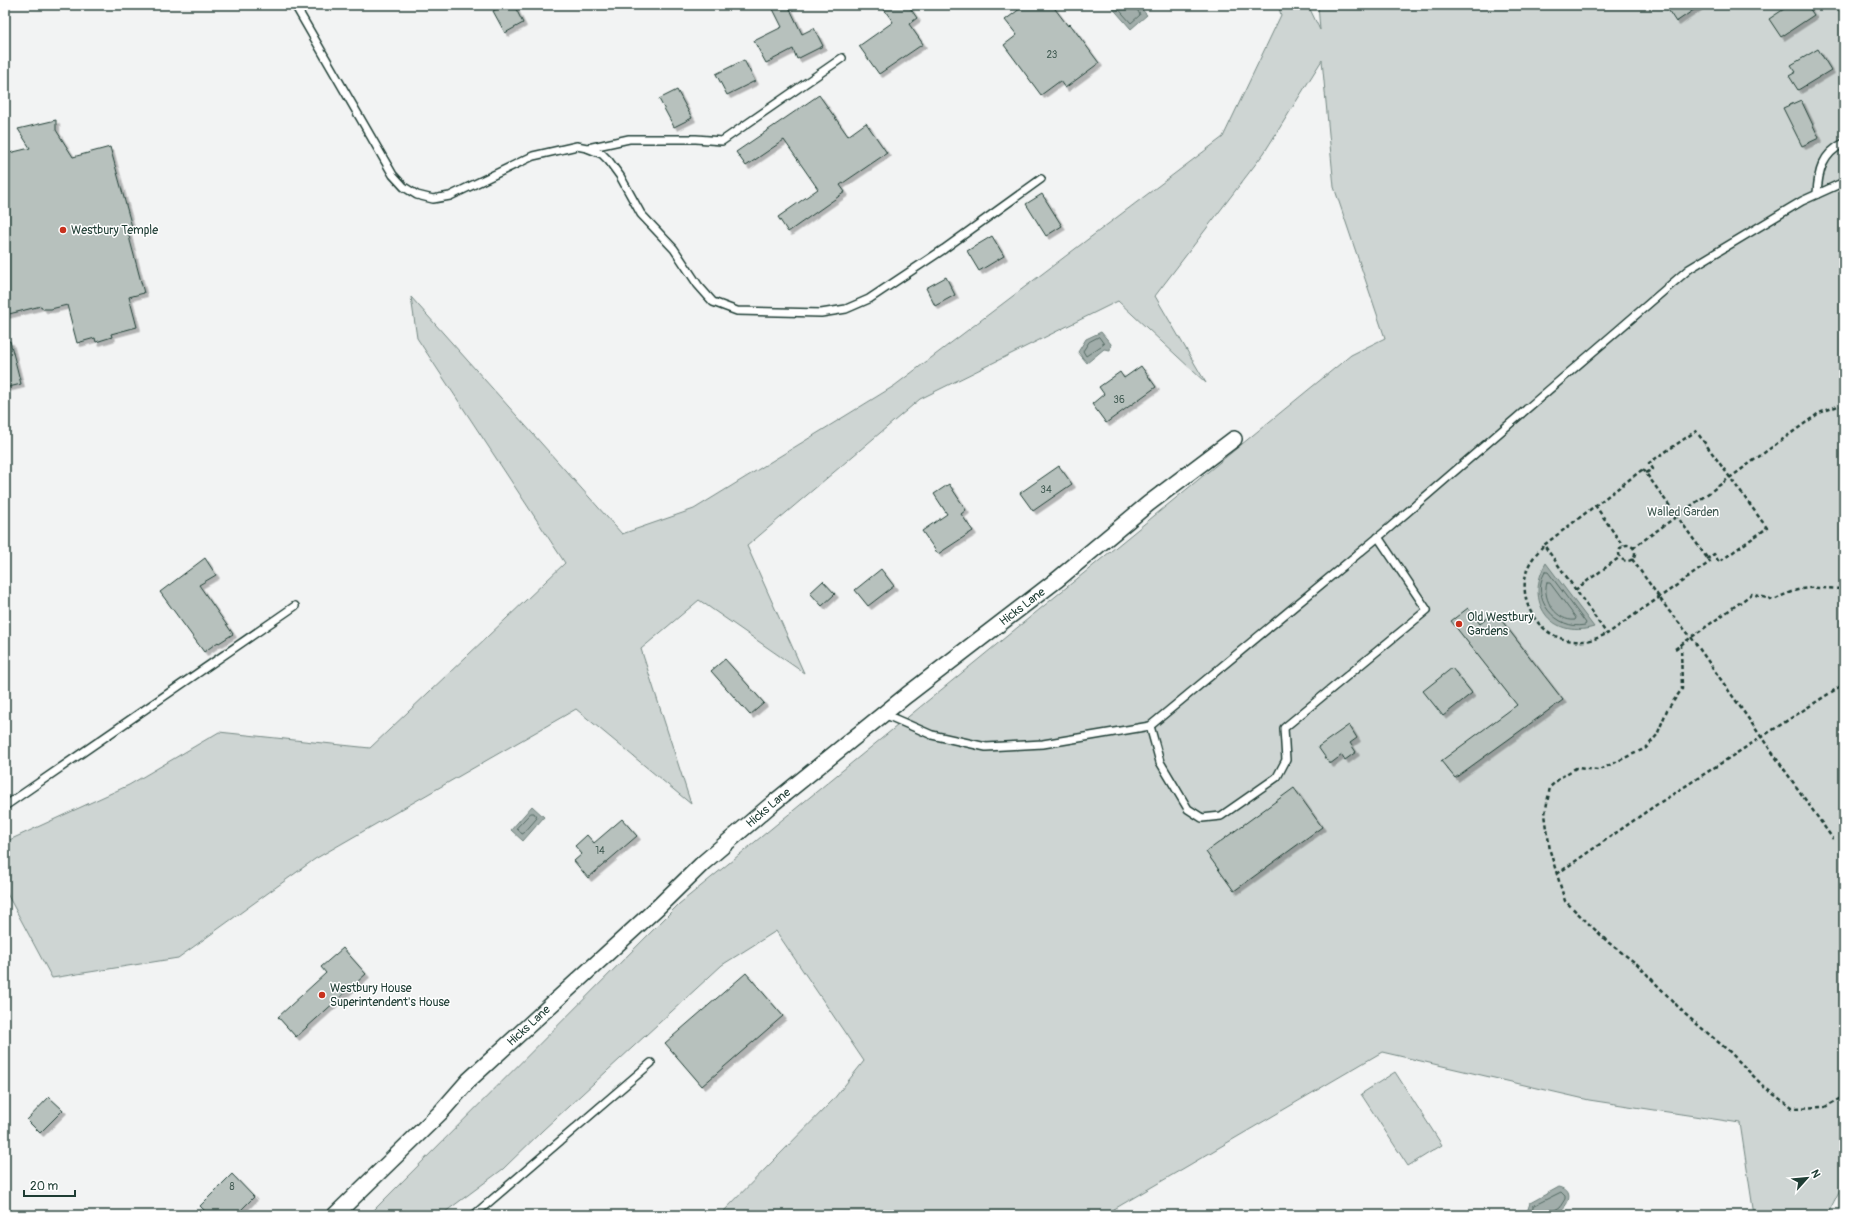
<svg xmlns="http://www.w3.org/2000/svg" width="1849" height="1220" viewBox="0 0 1849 1220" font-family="Pangolin,sans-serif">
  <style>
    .green { fill: #ced5d3; stroke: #768984 }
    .water { fill: #a1adaa; stroke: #6d807b }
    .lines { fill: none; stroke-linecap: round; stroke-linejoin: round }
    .shore { stroke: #536a63; stroke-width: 1 }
    .building { fill: #b7c1bd; stroke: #1f3d34; filter: url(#shadow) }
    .service-casing { stroke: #1f3d34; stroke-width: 10 }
    .minor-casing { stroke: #1f3d34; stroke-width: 18 }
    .path { stroke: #1f3d34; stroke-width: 2.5; stroke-dasharray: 4 3; stroke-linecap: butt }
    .service { stroke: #fff; stroke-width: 7 }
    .minor { stroke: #fff; stroke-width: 15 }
    .poi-dot { fill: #c8321e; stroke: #fff; stroke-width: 1.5 }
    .labels { text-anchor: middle; stroke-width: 3; stroke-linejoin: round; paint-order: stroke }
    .number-label { font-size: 10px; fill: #455e56 }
    .poi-label { font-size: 12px; fill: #1f3d34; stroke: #fff; text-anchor: start }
    .park-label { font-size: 12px; fill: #425b54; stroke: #fff }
    .street-label { font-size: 12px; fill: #1f3d34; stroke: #fff }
  </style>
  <defs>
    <filter id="shadow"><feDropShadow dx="3.5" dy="3.5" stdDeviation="0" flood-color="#0004"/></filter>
  </defs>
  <rect width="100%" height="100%" fill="#f2f3f3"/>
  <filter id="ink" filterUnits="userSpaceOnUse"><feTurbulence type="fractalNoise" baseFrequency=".025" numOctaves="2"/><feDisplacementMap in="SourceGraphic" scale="8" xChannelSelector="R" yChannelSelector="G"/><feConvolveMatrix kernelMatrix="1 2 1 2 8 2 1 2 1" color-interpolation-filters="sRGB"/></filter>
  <g filter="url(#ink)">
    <!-- green -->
    <g class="green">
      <polygon points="1278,5 1308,5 1320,30 1318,5 1844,5 1844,1182 1827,1215 1754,1215 1740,1123 1589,1100 1382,1052 1104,1215 720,1215 833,1100 864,1061 776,931 722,965 543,1130 503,1169 441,1215 369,1215 679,904 1351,355 1385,338 1334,187 1322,60 1264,153 1155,296 1206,383 1118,301 920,399 747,546 804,673 699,600 641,649 691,804 576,709 315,859 178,958 52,978 5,890 5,842 129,785 219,732 370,748 565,563 417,338 411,297 622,534 694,509 894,386 1223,137 1281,15"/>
      <polygon points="1395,1072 1442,1145 1408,1166 1361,1094"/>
    </g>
    <!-- water -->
    <g class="water">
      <polygon points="1110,5 1138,5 1147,15 1131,29"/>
      <polygon points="1101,332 1111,344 1110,350 1104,349 1087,363 1078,352 1086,339"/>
      <path d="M1546 563 1594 627C1550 640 1524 601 1546 563Z"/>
      <polygon points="532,806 544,817 523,841 511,830"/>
      <path d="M1559 1187C1578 1191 1566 1211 1553 1215 1547 1217 1535 1215 1528 1215L1527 1212 1530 1203Z"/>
    </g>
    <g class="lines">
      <!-- shore -->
      <g class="shore">
        <polyline points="1115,5 1131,23 1140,15 1135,5"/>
        <polygon points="1099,337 1104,344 1086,356 1083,351 1089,342"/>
        <path d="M1545 572H1548L1586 623 1585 625C1557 631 1529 599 1545 572Z"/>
        <path d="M1547 583H1550L1576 618 1575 620C1558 622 1541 600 1547 583Z"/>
        <polygon points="531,813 534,813 537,818 524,833 522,834 517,828"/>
        <polyline points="1532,1215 1533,1206 1561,1192 1565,1196 1565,1199 1560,1207 1553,1211 1552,1215"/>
      </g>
    </g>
    <!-- building -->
    <g class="building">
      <polygon points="504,5 514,5 523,23 505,33 493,11"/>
      <polygon points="771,5 788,5 802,34 814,28 823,46 797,59 793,49 766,63 754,41 782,27"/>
      <polygon points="881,5 908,5 917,18 909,24 923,44 879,74 859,46 893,22"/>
      <polygon points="1025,5 1052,5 1068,26 1070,24 1099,63 1065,88 1060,81 1041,95 1004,45 1017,35 1005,20"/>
      <polygon points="1665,5 1701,5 1676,22"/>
      <polygon points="1790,5 1807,5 1814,15 1781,37 1769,19"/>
      <polygon points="1818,49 1831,70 1798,90 1789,76 1796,72 1791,65"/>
      <polygon points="744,60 755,81 727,95 716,74"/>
      <polygon points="677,90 692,118 674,127 659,99"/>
      <polygon points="819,95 848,136 866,123 887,153 840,185 845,192 788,232 778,217 818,189 784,140 746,166 736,152"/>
      <polygon points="1801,100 1819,138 1802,146 1783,108"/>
      <polygon points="56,120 56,130 73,157 110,147 132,227 127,229 144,293 129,297 137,327 111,334 112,337 96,342 95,338 77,343 67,305 51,309 43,309 41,306 5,315 5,154 30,148 18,129"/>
      <polygon points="1042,194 1062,226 1046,236 1026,204"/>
      <polygon points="992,236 1004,256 979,271 967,251"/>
      <polygon points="946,277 955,295 935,306 926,288"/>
      <polygon points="10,341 21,384 5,388 5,342"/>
      <polygon points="1141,366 1156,387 1106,423 1092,404 1104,394 1099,387 1120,372 1124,378"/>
      <polygon points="1059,466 1072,484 1033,511 1020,493"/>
      <polygon points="949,484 966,510 961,514 973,531 938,554 922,531 947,514 934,494"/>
      <polygon points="205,558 216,575 199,585 233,634 219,643 218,642 204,652 160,592"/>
      <polygon points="881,569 894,586 868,606 855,590"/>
      <polygon points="823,581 835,594 822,606 810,593"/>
      <polygon points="1468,608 1480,624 1495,612 1563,700 1455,778 1441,761 1517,705 1451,621"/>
      <polygon points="725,659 764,703 750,715 711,671"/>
      <polygon points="1452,668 1472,693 1443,716 1423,691"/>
      <polygon points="1349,725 1357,738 1350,743 1356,752 1345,760 1342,755 1330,764 1318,747"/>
      <polygon points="1294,788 1322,827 1234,891 1206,852"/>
      <polygon points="622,819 637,836 588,878 574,861 582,854 575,846 587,835 594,843"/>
      <polygon points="343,948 366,974 296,1037 278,1017 326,973 321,967"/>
      <polygon points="746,973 783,1016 702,1086 665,1043"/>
      <polygon points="49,1097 63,1110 40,1133 27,1120"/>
      <polygon points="232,1174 254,1197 236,1215 209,1215 200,1206"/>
    </g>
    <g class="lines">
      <!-- service casing -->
      <g class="service-casing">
        <g id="service">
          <polyline points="295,5 393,175 404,187 417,195 433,199 450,196 533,156 577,146 587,148 602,154 609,161 620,176 641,214 674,249 698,285 713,302 737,311 821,313 846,309 869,299 944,249 1041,179"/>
          <polyline points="588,148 629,139 696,139 722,141 842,58"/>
          <path d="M1817 194C1818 172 1822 154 1844 143"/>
          <polyline points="884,714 932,735 986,747 1043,744 1150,726 1382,534 1689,269 1802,201 1844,182"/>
          <polyline points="1150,726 1160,762 1188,809 1202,818 1221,816 1277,777 1286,760 1284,728 1427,610 1378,537"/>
          <polyline points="5,806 295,606"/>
          <polyline points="474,1215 651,1063"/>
        </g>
      </g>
      <!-- minor casing -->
      <g class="minor-casing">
        <g id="minor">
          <path id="s1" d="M335 1215 441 1112 469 1080 658 907 703 863 772 804 907 695 1058 579 1148 504 1234 439"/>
        </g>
      </g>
      <!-- path -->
      <g class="path">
        <polygon points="1643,469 1710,562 1607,634 1544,545"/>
        <polyline points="1646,473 1653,469 1649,463 1696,431 1767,528 1719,562 1714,554 1707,559"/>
        <polyline points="1595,505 1623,546"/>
        <circle cx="1627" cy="553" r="8"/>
        <path d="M1543 546C1536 554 1528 563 1526 574 1518 610 1546 644 1583 641 1592 641 1599 637 1607 634"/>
        <polyline points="1633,548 1819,413 1838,406 1844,406"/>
        <polyline points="1632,559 1669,611 1691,637 1833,839"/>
        <polyline points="1575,590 1620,557"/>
        <polyline points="1681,644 1682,689 1667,710 1657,735 1646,748 1599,770 1576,768 1561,777 1550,787 1545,814 1550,851 1565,901 1609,943 1637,964 1685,1014 1730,1052 1764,1087 1792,1108 1825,1107 1844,1096"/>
        <path d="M1675 649 1752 594 1774 600C1803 584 1812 588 1844 589"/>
        <polyline points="1557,874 1653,807 1844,684"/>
      </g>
      <!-- service -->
      <use href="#service" class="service"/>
      <!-- minor -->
      <use href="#minor" class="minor"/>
    </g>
  </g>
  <!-- markers -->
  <g class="poi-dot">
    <circle cx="63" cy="230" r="4"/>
    <circle cx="1459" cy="624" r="4"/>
    <circle cx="322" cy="995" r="4"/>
  </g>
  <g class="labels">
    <!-- number labels -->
    <g class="number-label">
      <text x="1052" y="58">23</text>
      <text x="1119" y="403">36</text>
      <text x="1046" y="493">34</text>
      <text x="600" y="854">14</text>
      <text x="232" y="1190">8</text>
    </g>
    <!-- poi labels -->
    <g class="poi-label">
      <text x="71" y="234">Westbury Temple</text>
      <text x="1467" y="621">Old Westbury<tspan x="1467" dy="14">Gardens</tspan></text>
      <text x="330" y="992">Westbury House<tspan x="330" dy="14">Superintendent's House</tspan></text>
    </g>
    <!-- park labels -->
    <g class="park-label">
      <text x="1683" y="516">Walled Garden</text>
    </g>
    <!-- street labels -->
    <g class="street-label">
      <text dy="4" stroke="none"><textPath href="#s1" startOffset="919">Hicks Lane</textPath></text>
      <text dy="4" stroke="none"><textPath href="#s1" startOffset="595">Hicks Lane</textPath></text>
      <text dy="4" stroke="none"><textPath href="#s1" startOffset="271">Hicks Lane</textPath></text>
    </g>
  </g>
  <!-- margin -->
  <rect width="1849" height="1220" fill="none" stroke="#fff" stroke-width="20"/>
  <rect x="10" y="10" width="1829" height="1200" fill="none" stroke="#1f3d34" stroke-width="1.5" filter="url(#ink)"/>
  <!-- north arrow -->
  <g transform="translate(1807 1178) rotate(63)" stroke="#ffffff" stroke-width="3" paint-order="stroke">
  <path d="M0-3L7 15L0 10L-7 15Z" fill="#1f3d34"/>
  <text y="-6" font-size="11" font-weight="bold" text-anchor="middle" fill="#1f3d34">N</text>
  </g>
  <!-- scale -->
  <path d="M24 1190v6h51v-6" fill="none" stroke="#1f3d34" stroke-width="2"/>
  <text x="30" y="1190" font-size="12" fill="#1f3d34" stroke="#ffffff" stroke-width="3" paint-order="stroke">20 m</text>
</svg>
